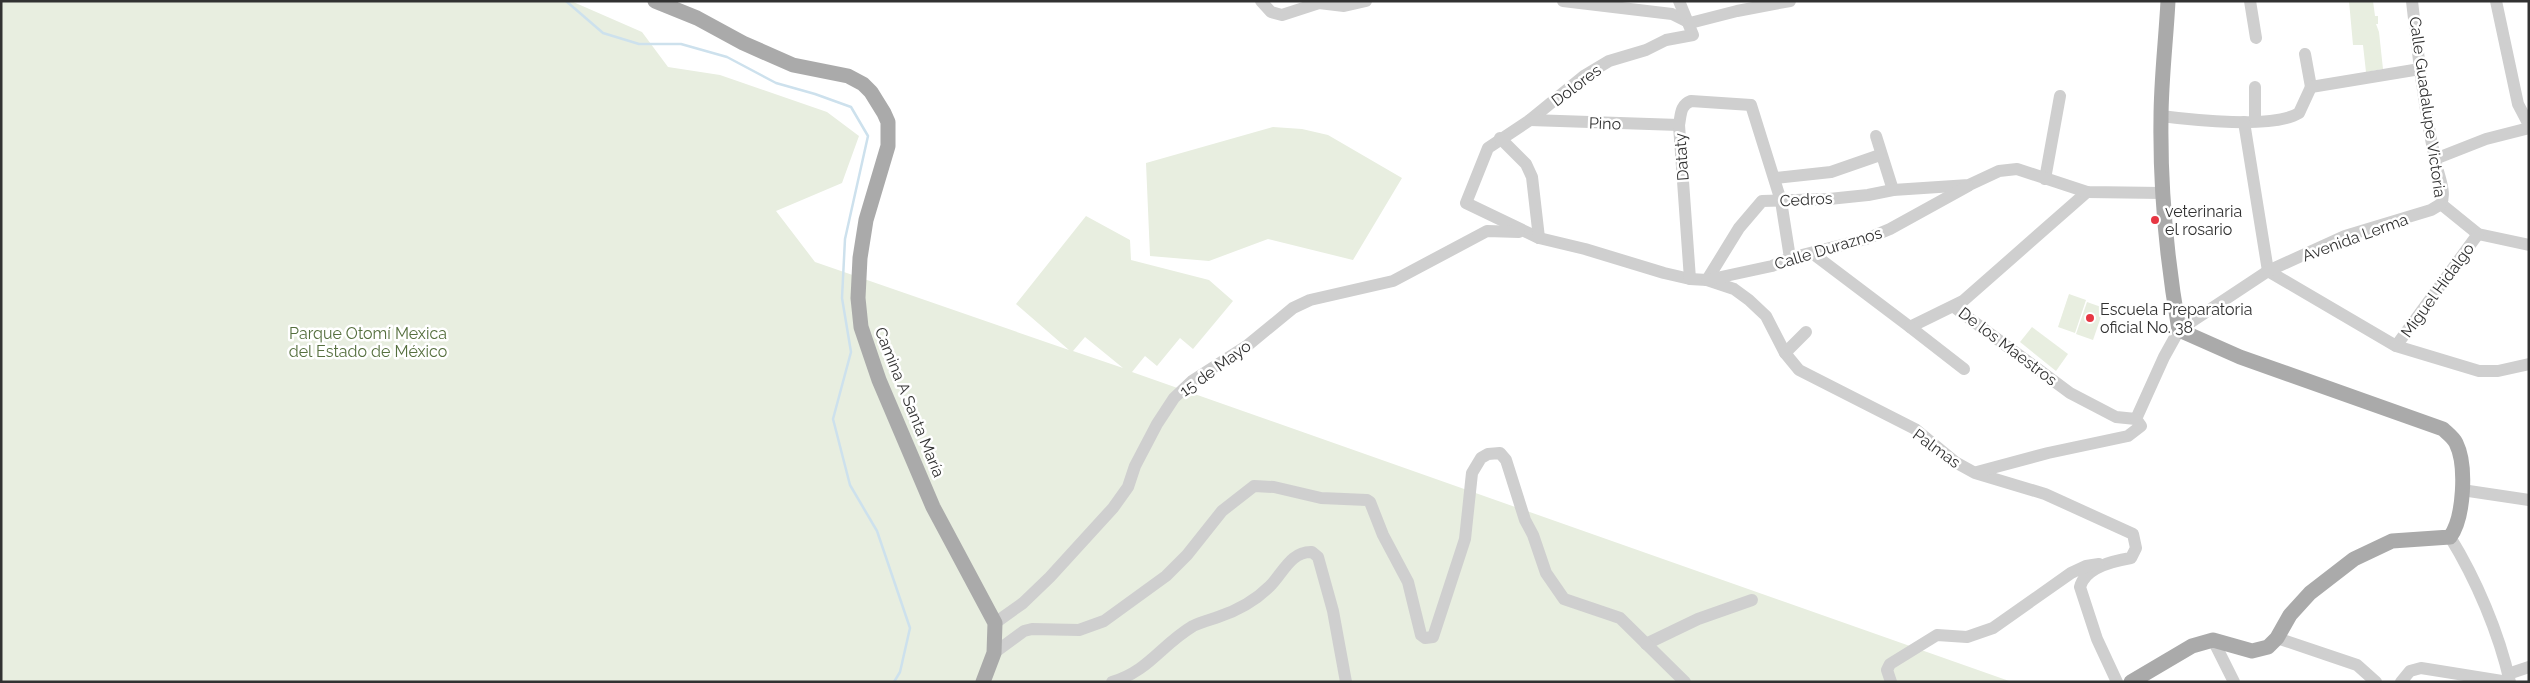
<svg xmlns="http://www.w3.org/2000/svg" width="2530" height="683" viewBox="0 0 2530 683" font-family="Raleway,sans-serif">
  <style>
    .green { fill: #e8eee0; fill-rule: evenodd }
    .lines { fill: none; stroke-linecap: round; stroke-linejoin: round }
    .stream { stroke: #cde1ed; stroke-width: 2.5 }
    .minor { stroke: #cfcfcf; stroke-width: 12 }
    .major { stroke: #aaa; stroke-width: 15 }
    .poi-dot { fill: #e73643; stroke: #fff; stroke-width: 2 }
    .labels { text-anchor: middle; stroke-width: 5; stroke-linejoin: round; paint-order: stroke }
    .street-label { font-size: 16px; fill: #323232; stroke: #fff }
    .poi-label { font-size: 16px; fill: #323232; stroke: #fff; text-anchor: start }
    .park-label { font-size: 16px; fill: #556f3e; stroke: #fff }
  </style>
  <rect width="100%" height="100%" fill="#fff"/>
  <!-- green -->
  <g class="green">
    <path d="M1 1H571L642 32 668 67 720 75 827 112 859 136 842 183 776 211 815 262 1069 350 1016 304 1086 216 1130 240 1131 260 1209 280 1233 301 1193 349 1180 338 1157 366 1145 356 1132 372 2012 682H1ZM1085 337 1123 368 1073 351Z"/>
    <polygon points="2349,1 2373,1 2375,16 2378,16 2378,24 2376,24 2379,32 2383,69 2366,72 2363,45 2353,45"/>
    <polygon points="1273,127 1302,129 1328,135 1402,178 1353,260 1268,239 1209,261 1150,256 1146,163"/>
    <polygon points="2069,294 2086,300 2075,333 2058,327"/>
    <polygon points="2087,302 2104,308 2093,340 2076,334"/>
    <polygon points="2032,327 2068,354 2056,371 2020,342"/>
  </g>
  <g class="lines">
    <!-- stream -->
    <polyline class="stream" points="566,1 603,33 639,44 681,44 727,57 776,83 815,94 851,107 868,136 845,239 842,298 851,352 833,419 850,485 877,531 910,628 900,672 894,682"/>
    <!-- minor -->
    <g class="minor">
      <polyline points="1261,1 1271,12 1282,15 1319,3 1344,6 1366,1"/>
      <polyline points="1563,1 1672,14 1690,23"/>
      <path d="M1679 1 1693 35 1666 40 1646 50 1609 61 1584 76 1530 120 1488 148 1466 203 1539 238 1585 249 1664 273 1690 279 1707 280 1734 289 1749 300 1766 316 1785 353 1799 370 1915 429 1955 462 1975 473 2045 494 2133 534 2136 548 2131 558C2113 561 2085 567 2080 587L2097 639 2117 682"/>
      <polyline points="2250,1 2256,38"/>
      <path d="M2412 1C2418 54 2424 107 2435 159 2437 172 2447 192 2441 204"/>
      <polyline points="2496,1 2518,104 2529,125"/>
      <polyline points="1690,23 1737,11 1790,1"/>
      <polyline points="2305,54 2311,87"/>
      <path d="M2161 116C2192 120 2274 129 2299 113L2311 87 2420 69"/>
      <polyline points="1530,120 1679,125"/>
      <polyline points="2255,121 2255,87"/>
      <polyline points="2244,122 2268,271 2396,346 2479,371 2498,371 2529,364"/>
      <polyline points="1876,136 1893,190"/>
      <polyline points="1500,138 1526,164 1532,177 1539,238"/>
      <polyline points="2435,159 2486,139 2529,128"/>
      <polyline points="1775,178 1831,172 1880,155"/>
      <polyline points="2045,179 2060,96"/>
      <polyline points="2441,204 2478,234 2529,245"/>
      <polyline points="1812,253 1910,327 1963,301 2087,192"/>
      <path d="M1690 279 1679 125C1681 115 1680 105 1691 101L1751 105 1781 201 1790 258"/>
      <polyline points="1707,280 1739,228 1762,201 1829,199 1868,195 1893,190 1969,185 1999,171 2017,169 2087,192 2162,193"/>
      <polyline points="1707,280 1772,266 1790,258 1866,239 1890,229 1968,186"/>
      <polyline points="1954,307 2070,393 2116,417 2136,419"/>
      <polyline points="1910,327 1964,369"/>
      <polyline points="2396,346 2478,234"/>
      <polyline points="1785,353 1806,332"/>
      <polyline points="2136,419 2164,357 2179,330 2268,271 2345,236 2431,210 2441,204"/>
      <polyline points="1977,472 2048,453 2128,436 2141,426 2136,419"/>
      <polyline points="2462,490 2529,500"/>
      <path d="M2450 537C2476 579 2499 633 2510 682"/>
      <polyline points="995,623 1023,603 1050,577 1113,508 1128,487 1135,466 1157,424 1174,398 1192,381 1248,345 1293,308 1310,300 1393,281 1487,231 1519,232"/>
      <polyline points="2277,638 2357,665 2376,682"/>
      <polyline points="2213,640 2234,682"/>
      <polyline points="1646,644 1698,619 1752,600"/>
      <polyline points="994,653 1024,631 1032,629 1079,630 1104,621 1166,576 1187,555 1222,511 1254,486 1274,487 1321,498 1367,500 1370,502 1383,535 1408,582 1421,635 1425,638 1433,637 1465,539 1472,473 1481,458 1488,454 1500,453 1506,460 1525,520 1533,535 1546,573 1564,599 1620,618 1685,682"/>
      <polyline points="2508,674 2529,667"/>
      <path d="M1112 682C1149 671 1161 645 1193 626 1201 622 1209 620 1218 617 1236 611 1256 600 1270 586 1283 573 1291 551 1312 552L1318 557 1333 611 1346 682"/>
      <polyline points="1891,682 1887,670 1890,664 1937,635 1967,637 1993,628 2071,573 2086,566 2099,564"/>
      <polyline points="2401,682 2410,671 2421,668 2508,682"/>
    </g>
    <!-- major -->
    <g class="major">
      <polyline points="655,1 697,18 743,43 793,65 848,76 863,84 871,92 884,113 888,122 888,146 866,220 860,258 858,298 861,327 879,380 933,507 995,623 994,653 983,682"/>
      <path d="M2131 682 2192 646 2213 640 2252 651 2268 647 2277 638 2290 615 2310 593 2354 559 2392 541 2450 537C2464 518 2467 465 2456 443 2453 437 2447 433 2443 429L2240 357 2179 330C2167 261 2160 189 2161 119 2161 80 2166 40 2168 1"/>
    </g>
  </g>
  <!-- markers -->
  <g class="poi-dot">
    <circle cx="2155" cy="220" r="5"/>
    <circle cx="2090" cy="318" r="5"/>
  </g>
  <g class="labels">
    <!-- street labels -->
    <g class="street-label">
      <text transform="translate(1576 85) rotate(-37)" y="6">Dolores</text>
      <text transform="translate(2428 107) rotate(82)" y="6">Calle Guadalupe Victoria</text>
      <text transform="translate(1605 123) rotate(2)" y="6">Pino</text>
      <text transform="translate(1681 157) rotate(-94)" y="6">Dataty</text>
      <text transform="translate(1806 199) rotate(-3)" y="6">Cedros</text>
      <text transform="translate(2355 237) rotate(-20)" y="6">Avenida Lerma</text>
      <text transform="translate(1828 248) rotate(-17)" y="6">Calle Duraznos</text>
      <text transform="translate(2437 290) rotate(-54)" y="6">Miguel Hidalgo</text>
      <text transform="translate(2008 346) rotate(37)" y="6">De los Maestros</text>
      <text transform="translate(1215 368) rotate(-36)" y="6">15 de Mayo</text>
      <text transform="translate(910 402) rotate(68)" y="6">Camina A Santa María</text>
      <text transform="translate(1937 448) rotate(36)" y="6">Palmas</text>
    </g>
    <!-- poi labels -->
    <g class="poi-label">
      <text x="2165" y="217">veterinaria<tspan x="2165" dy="18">el rosario</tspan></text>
      <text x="2100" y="315">Escuela Preparatoria<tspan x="2100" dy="18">oficial No. 38</tspan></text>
    </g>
    <!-- park labels -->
    <g class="park-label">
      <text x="368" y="339">Parque Otomí Mexica<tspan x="368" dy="18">del Estado de México</tspan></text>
    </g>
  </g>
  <!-- border -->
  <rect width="2530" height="683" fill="none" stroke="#323232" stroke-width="5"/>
</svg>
